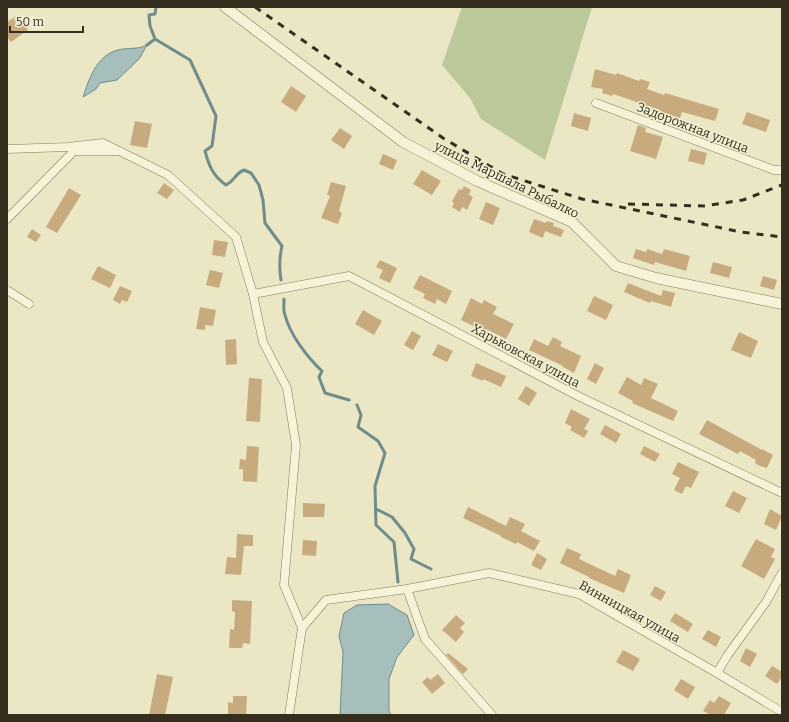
<svg xmlns="http://www.w3.org/2000/svg" width="789" height="722" viewBox="0 0 789 722" font-family="Bitter,serif">
  <style>
    .green { fill: #bbc99a }
    .water { fill: #a7bfbc; stroke: #6e8d8b }
    .lines { fill: none; stroke-linecap: round; stroke-linejoin: round }
    .stream { stroke: #6e8d8b; stroke-width: 3 }
    .building { fill: #c7aa7e }
    .minor-casing { stroke: #857a5c; stroke-width: 9 }
    .tertiary-casing { stroke: #857a5c; stroke-width: 11 }
    .minor { stroke: #f7f3d8; stroke-width: 8 }
    .tertiary { stroke: #f7f3d8; stroke-width: 10 }
    .rail { stroke: #362f1f; stroke-width: 3; stroke-dasharray: 7 7; stroke-linecap: butt }
    .labels { text-anchor: middle; stroke-width: 3; stroke-linejoin: round; paint-order: stroke }
    .street-label { font-size: 13px; fill: #362f1f; stroke: #f3f0d4 }
  </style>
  <rect width="100%" height="100%" fill="#ebe7c5"/>
  <!-- green -->
  <polygon class="green" points="462,7 592,7 545,160 481,119 470,98 442,65"/>
  <!-- water -->
  <g class="water">
    <path d="M147 45 139 59 117 80 100 83 96 89 83 97C90 76 98 52 123 49 132 48 139 49 147 45Z"/>
    <polygon points="388,604 407,615 414,635 397,657 389,679 389,711 391,715 340,715 343,652 339,636 344,613 357,605"/>
  </g>
  <g class="lines">
    <!-- stream -->
    <g class="stream">
      <polyline points="155,39 150,26 149,15 155,14 156,7"/>
      <path d="M147 45 155 39 190 60 216 116 212 146 205 151C209 166 213 176 226 185 236 180 234 174 244 170L251 173 259 185 263 200 265 223 282 246C279 259 279 268 281 280"/>
      <path d="M284 299C284 304 283 310 285 315 290 335 308 358 322 371L319 377 325 393 349 400"/>
      <polyline points="357,405 361,415 358,427 378,441 385,453 375,486 376,525 394,542 398,582"/>
      <polyline points="376,509 392,517 405,533 414,549 411,559 431,569"/>
    </g>
  </g>
  <!-- building -->
  <g class="building">
    <polygon points="18,15 28,30 11,42 7,37 7,22"/>
    <polygon points="595,69 616,75 617,73 639,81 640,79 650,82 647,89 664,95 665,93 719,109 715,121 682,112 680,118 667,114 665,120 657,118 660,110 613,94 612,96 602,93 603,89 591,87"/>
    <polygon points="291,86 306,96 296,112 281,102"/>
    <polygon points="747,112 770,120 766,132 742,124"/>
    <polygon points="574,113 591,118 588,131 571,126"/>
    <polygon points="135,121 152,124 147,148 130,145"/>
    <polygon points="638,125 646,128 645,132 663,137 656,159 630,151"/>
    <polygon points="340,128 352,136 344,149 331,140"/>
    <polygon points="691,149 707,153 704,165 688,161"/>
    <polygon points="383,154 397,160 393,170 379,164"/>
    <polygon points="422,170 441,181 432,195 413,184"/>
    <polygon points="331,182 346,186 339,211 342,213 338,224 321,218 330,196 327,195"/>
    <polygon points="164,183 174,190 167,199 157,193"/>
    <polygon points="464,186 471,190 469,195 473,197 467,210 462,207 460,212 452,207 454,203 452,201 459,189 462,190"/>
    <polygon points="69,188 81,195 57,233 46,227"/>
    <polygon points="486,202 500,208 493,225 479,219"/>
    <polygon points="534,219 546,223 547,221 554,223 553,226 564,230 561,237 545,231 543,238 529,232"/>
    <polygon points="32,229 41,235 36,242 27,237"/>
    <polygon points="214,240 228,242 225,257 212,255"/>
    <polygon points="636,249 646,252 647,249 662,254 664,249 690,256 686,271 655,262 654,265 633,258"/>
    <polygon points="380,260 397,268 390,283 379,278 383,270 376,267"/>
    <polygon points="713,262 732,267 729,278 710,273"/>
    <polygon points="98,266 116,275 110,288 91,279"/>
    <polygon points="210,270 223,273 219,288 206,285"/>
    <polygon points="420,275 452,291 446,304 437,299 435,304 423,298 425,294 413,288"/>
    <polygon points="763,276 777,280 774,290 760,286"/>
    <polygon points="628,283 661,296 663,290 675,293 671,307 651,301 650,303 624,292"/>
    <polygon points="120,286 132,291 127,302 122,300 120,304 113,300"/>
    <polygon points="594,296 613,305 606,320 587,311"/>
    <polygon points="471,298 482,304 484,300 497,307 493,314 514,324 506,339 486,329 484,331 461,320"/>
    <polygon points="200,307 216,310 213,326 205,325 205,330 196,329"/>
    <polygon points="363,310 382,321 374,335 355,324"/>
    <polygon points="412,331 421,336 413,350 404,345"/>
    <polygon points="739,332 758,341 751,358 731,350"/>
    <polygon points="553,337 562,342 560,346 581,356 574,373 563,367 563,366 529,350 534,339 548,346"/>
    <polygon points="236,339 237,364 226,365 225,340"/>
    <polygon points="438,344 453,351 447,362 432,355"/>
    <polygon points="476,363 506,376 501,387 483,379 483,381 471,376"/>
    <polygon points="595,363 604,368 596,384 587,379"/>
    <polygon points="627,377 641,385 644,378 658,384 651,398 678,411 673,421 632,403 633,401 618,393"/>
    <polygon points="249,378 262,379 260,422 246,421"/>
    <polygon points="526,386 537,393 529,406 518,399"/>
    <polygon points="571,409 590,419 584,429 588,431 584,438 570,430 572,427 565,423"/>
    <polygon points="707,420 762,450 762,449 773,455 767,468 760,466 755,463 756,460 740,451 738,454 699,434"/>
    <polygon points="605,425 621,434 616,443 600,434"/>
    <polygon points="247,446 259,447 257,482 243,481 243,469 239,469 240,459 246,460"/>
    <polygon points="644,446 660,454 655,462 640,454"/>
    <polygon points="678,462 699,472 691,488 686,486 682,494 674,490 680,478 672,474"/>
    <polygon points="733,491 747,498 739,513 725,506"/>
    <polygon points="303,503 325,504 324,517 303,517"/>
    <polygon points="468,507 506,526 510,517 525,524 521,531 540,541 534,551 517,542 516,544 501,537 501,536 463,518"/>
    <polygon points="770,509 782,516 776,530 764,524"/>
    <polygon points="237,534 253,535 253,546 244,546 241,575 225,574 227,557 236,558"/>
    <polygon points="756,539 775,549 771,557 775,559 764,579 741,566"/>
    <polygon points="303,540 317,541 316,556 302,555"/>
    <polygon points="567,548 581,554 579,559 615,576 618,569 631,575 624,593 589,578 589,577 560,563"/>
    <polygon points="537,553 547,559 541,570 531,565"/>
    <polygon points="655,586 666,592 661,601 650,595"/>
    <polygon points="232,600 252,601 250,644 243,643 242,648 229,648 230,629 234,630 235,612 232,611"/>
    <polygon points="675,613 693,624 688,632 670,621"/>
    <polygon points="456,615 465,623 460,628 464,632 456,642 442,630"/>
    <polygon points="708,630 721,637 716,647 702,639"/>
    <polygon points="746,648 757,654 750,667 740,661"/>
    <polygon points="623,650 640,659 633,671 616,662"/>
    <polygon points="448,653 468,669 463,674 446,655"/>
    <polygon points="772,666 782,672 782,677 777,684 765,676"/>
    <polygon points="157,674 173,677 165,715 149,715"/>
    <polygon points="438,674 445,683 432,694 422,682 428,677 430,680"/>
    <polygon points="681,679 695,687 688,699 674,690"/>
    <polygon points="233,696 247,696 246,715 228,715 228,702 233,703"/>
    <polygon points="719,696 731,703 724,715 711,715 703,711 710,700 714,703"/>
  </g>
  <g class="lines">
    <!-- minor casing -->
    <g class="minor-casing">
      <g id="minor">
        <polyline points="596,103 774,170 782,170"/>
        <polyline points="7,149 68,147 103,143 168,175 236,237 253,294 263,342 287,388 296,445 284,585 302,628 289,715"/>
        <polyline points="7,219 74,151 119,151"/>
        <polyline points="7,290 29,304"/>
        <polyline points="253,294 349,276 578,396 782,493"/>
        <polyline points="407,589 425,639 492,715"/>
        <polyline points="302,628 326,600 407,589 489,573 579,594 717,673 782,712"/>
        <polyline points="717,673 727,656 766,602 782,573"/>
      </g>
    </g>
    <!-- tertiary casing -->
    <g class="tertiary-casing">
      <polyline id="tertiary" points="225,7 403,142 477,181 572,222 616,266 656,278 782,304"/>
    </g>
    <!-- minor -->
    <use href="#minor" class="minor"/>
    <!-- tertiary -->
    <use href="#tertiary" class="tertiary"/>
    <!-- rail -->
    <g class="rail">
      <polyline points="255,7 443,138 503,174 582,199 741,232 782,237"/>
      <polyline points="628,204 704,206 743,200 782,185"/>
    </g>
  </g>
  <g class="labels">
    <!-- street labels -->
    <g class="street-label">
      <text transform="translate(693 127) rotate(21)" y="5">Задорожная улица</text>
      <text transform="translate(507 179) rotate(26)" y="5">улица Маршала Рыбалко</text>
      <text transform="translate(526 355) rotate(28)" y="5">Харьковская улица</text>
      <text transform="translate(630 611) rotate(29)" y="5">Винницкая улица</text>
    </g>
  </g>
  <!-- border -->
  <rect width="789" height="722" fill="none" stroke="#362f1f" stroke-width="16"/>
  <!-- scale -->
  <path d="M10 26v6h73v-6" fill="none" stroke="#362f1f" stroke-width="2"/>
  <text x="16" y="26" font-size="12" fill="#362f1f" stroke="#f3f0d4" stroke-width="3" paint-order="stroke">50 m</text>
</svg>
